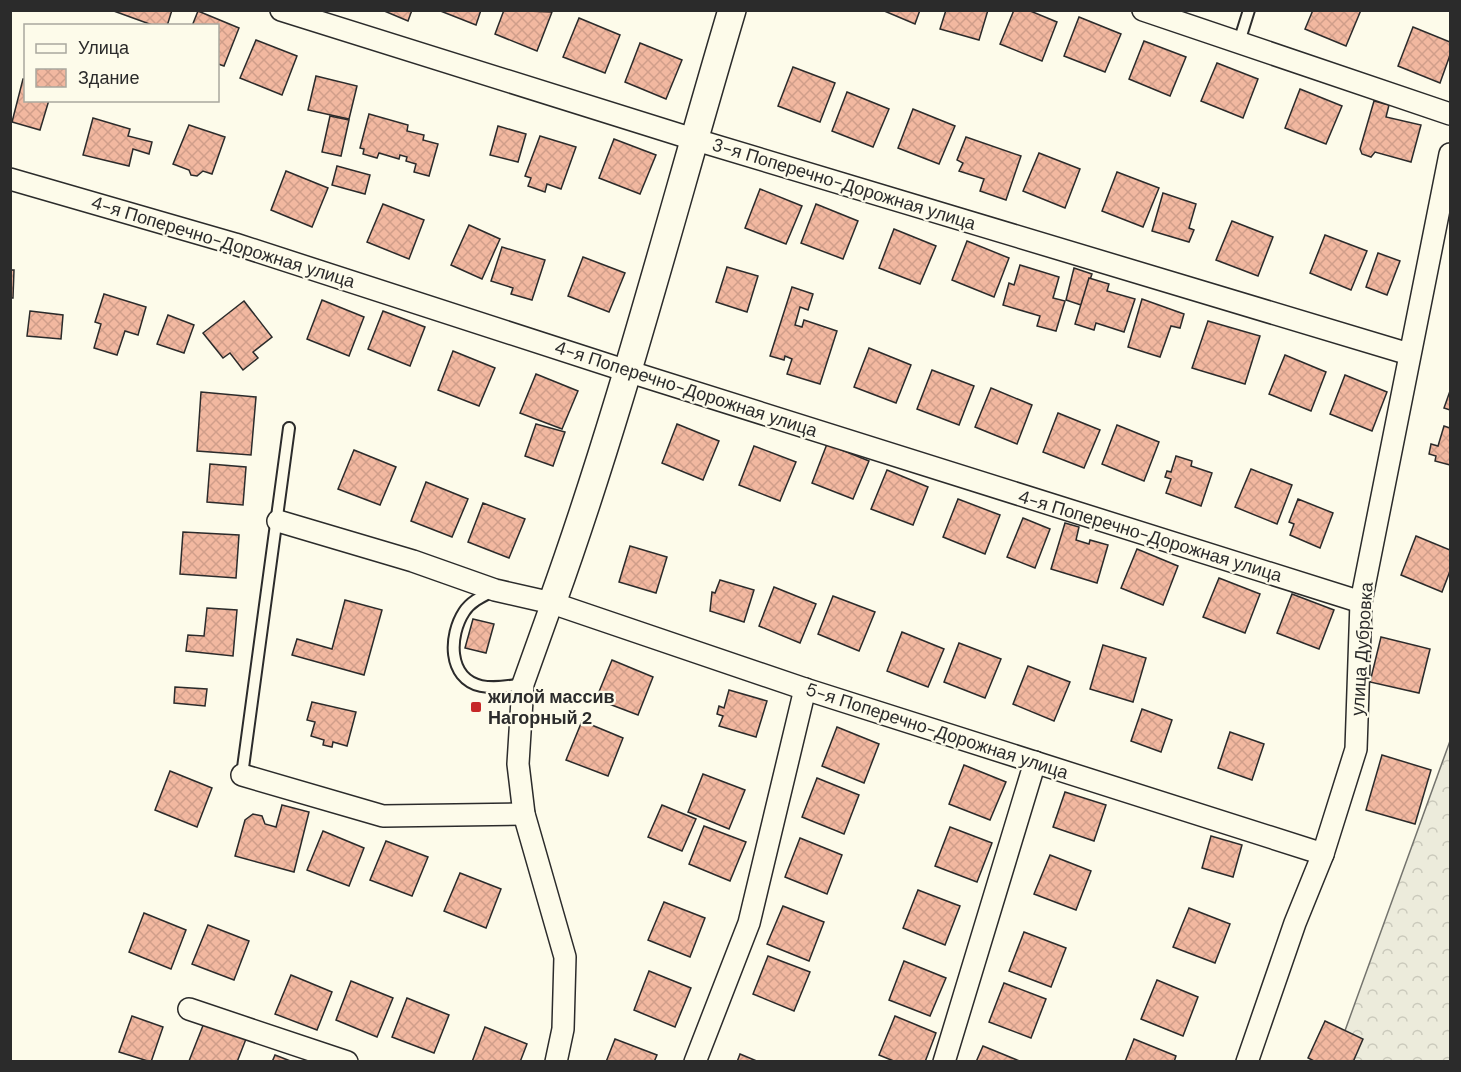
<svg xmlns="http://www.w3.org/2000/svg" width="1461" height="1072" viewBox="0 0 1461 1072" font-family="'DM Sans',sans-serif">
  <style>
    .forest { fill: url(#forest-crowns); stroke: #74746e; stroke-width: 1.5 }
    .building { fill: url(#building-cross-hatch); stroke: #2b2b2b; stroke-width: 1.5 }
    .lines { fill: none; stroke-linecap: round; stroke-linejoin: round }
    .service-casing { stroke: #2b2b2b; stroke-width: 14 }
    .minor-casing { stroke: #2b2b2b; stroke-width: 24 }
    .tertiary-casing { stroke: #2b2b2b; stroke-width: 30 }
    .service { stroke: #fdfbea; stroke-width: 10 }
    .minor { stroke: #fdfbea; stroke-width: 21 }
    .tertiary { stroke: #fdfbea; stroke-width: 27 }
    .poi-dot { fill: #c62828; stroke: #fdfbea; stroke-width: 2 }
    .labels { text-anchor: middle; stroke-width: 4.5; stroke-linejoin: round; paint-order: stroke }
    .street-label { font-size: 18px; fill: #2b2b2b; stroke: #fdfbea }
    .poi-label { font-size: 18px; font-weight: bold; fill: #2b2b2b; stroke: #fdfbea; text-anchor: start }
  </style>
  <defs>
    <pattern id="forest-crowns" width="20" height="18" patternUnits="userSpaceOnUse" patternTransform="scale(1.5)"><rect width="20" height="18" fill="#ecebdb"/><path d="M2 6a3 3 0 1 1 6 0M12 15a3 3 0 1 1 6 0" fill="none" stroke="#cbcabc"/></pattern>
    <pattern id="building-cross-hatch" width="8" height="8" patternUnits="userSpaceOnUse" patternTransform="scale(1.5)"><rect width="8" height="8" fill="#f2b8a0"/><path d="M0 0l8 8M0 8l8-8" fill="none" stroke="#d09e8a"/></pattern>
  </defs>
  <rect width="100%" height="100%" fill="#fdfbea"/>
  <!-- forest -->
  <polygon class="forest" points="1450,741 1450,1061 1334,1061"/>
  <!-- building -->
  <g class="building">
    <polygon points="111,10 172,10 167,26 155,26"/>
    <polygon points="382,10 412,10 408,21"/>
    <polygon points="438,10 481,10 476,25"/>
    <polygon points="504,10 552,12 537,51 495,34"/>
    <polygon points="882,10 920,10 915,24"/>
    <polygon points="946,10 988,10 979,40 940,29"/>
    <polygon points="1014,10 1028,10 1057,22 1042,61 1000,44"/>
    <polygon points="1313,10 1361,10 1346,46 1305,29"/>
    <polygon points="198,11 239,28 224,66 218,64 218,26 192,26"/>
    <polygon points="1079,17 1121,34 1105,72 1064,56"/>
    <polygon points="579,18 620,35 605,73 563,57"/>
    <polygon points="1413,27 1450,42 1450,55 1440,83 1398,66"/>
    <polygon points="256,40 297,56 282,95 240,78"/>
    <polygon points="1144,41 1186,57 1170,96 1129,79"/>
    <polygon points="640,43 682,60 666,99 625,82"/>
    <polygon points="1217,63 1258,79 1243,118 1201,101"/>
    <polygon points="793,67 835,83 820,122 778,106"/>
    <polygon points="316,76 357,86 349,119 308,110"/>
    <polygon points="23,79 26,79 26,100 49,100 40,130 12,122"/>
    <polygon points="1300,89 1342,106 1326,144 1285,128"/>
    <polygon points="847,92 889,109 873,147 832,131"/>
    <polygon points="1374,101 1389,105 1386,117 1421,125 1411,162 1375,152 1371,157 1362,154 1360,149"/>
    <polygon points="913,109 955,126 939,164 898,148"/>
    <polygon points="369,114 408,125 407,131 424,135 423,140 438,144 429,176 414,172 416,164 406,161 407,157 400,155 399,159 379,153 377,158 363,154 364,149 360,148"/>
    <polygon points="330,116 349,120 341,156 322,152"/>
    <polygon points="93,118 130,129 128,136 152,142 149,154 133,149 129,166 83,155"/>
    <polygon points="189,125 225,137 212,174 203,171 197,176 191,175 189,170 173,164"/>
    <polygon points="498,126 526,134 518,162 490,155"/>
    <polygon points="540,136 576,147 561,189 547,184 545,192 528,186 531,178 525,176"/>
    <polygon points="966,137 1021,156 1006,200 980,191 984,179 959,171 963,163 957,160"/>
    <polygon points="614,139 656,155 640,194 599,178"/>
    <polygon points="1039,153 1080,169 1065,208 1023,191"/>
    <polygon points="337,166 370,175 365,194 332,185"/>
    <polygon points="286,171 328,188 312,227 271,210"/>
    <polygon points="1117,172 1159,188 1143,227 1102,211"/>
    <polygon points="760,189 802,206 786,244 745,228"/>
    <polygon points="1163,193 1196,204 1189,228 1194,230 1189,242 1152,231"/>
    <polygon points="383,204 424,220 409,259 367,242"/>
    <polygon points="816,204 858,221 843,259 801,243"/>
    <polygon points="1232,221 1273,237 1258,276 1216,260"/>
    <polygon points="469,225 500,239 482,279 451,265"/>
    <polygon points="894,229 936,246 920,284 879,268"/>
    <polygon points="1325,235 1367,251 1351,290 1310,273"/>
    <polygon points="967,241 1009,258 994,297 952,280"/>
    <polygon points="502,247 545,260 532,300 511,294 513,288 491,281"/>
    <polygon points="1378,253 1400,261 1387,295 1366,287"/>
    <polygon points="583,257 625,273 609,312 568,296"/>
    <polygon points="1020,265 1059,277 1053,298 1065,301 1056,331 1037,326 1040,316 1003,305 1009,283 1014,285"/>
    <polygon points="727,267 758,276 747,312 716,302"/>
    <polygon points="1074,268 1092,274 1081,305 1066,300"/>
    <polygon points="10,270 14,270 13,298 10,298"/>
    <polygon points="1089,278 1109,284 1107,291 1135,299 1124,332 1096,323 1094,330 1075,324"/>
    <polygon points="792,287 813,294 808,310 800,307 795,325 802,327 804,320 837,331 820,384 787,374 792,359 785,356 784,360 770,356"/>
    <polygon points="104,294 146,307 138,335 125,331 117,355 94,348 101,324 95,322"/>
    <polygon points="1142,299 1184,314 1180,328 1171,326 1160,357 1128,347"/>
    <polygon points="322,300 364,317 349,356 307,339"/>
    <polygon points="244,301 272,337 253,352 258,358 243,370 230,353 223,358 203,333"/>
    <polygon points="30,311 63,315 61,339 27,336"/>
    <polygon points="383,311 425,327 410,366 368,349"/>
    <polygon points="168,315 194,325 184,353 157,344"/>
    <polygon points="1208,321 1260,336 1245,384 1192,368"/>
    <polygon points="869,348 911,365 896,403 854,387"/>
    <polygon points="453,351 495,368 479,406 438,390"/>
    <polygon points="1285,355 1326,372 1311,411 1269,394"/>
    <polygon points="932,370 974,386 959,425 917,409"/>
    <polygon points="536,374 578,391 562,429 520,413"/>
    <polygon points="1345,375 1387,392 1372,431 1330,414"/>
    <polygon points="991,388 1032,405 1017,444 975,427"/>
    <polygon points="1450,391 1450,410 1444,408"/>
    <polygon points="201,392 256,397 251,455 197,451"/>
    <polygon points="1058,413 1100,430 1084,468 1043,452"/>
    <polygon points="536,424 565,432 553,466 525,456"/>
    <polygon points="677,424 719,441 703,480 662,463"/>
    <polygon points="1117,425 1159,442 1144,481 1102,464"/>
    <polygon points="1444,426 1450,428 1450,465 1435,461 1436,456 1429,454 1431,444 1438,446"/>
    <polygon points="827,444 869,461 853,499 812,483"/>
    <polygon points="754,446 796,462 780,501 739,485"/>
    <polygon points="354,450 396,467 380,505 338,489"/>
    <polygon points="1176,456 1192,461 1191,466 1212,473 1201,506 1166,493 1171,479 1165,477 1167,471 1171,472"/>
    <polygon points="210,464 246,467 243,505 207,502"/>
    <polygon points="1251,469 1292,485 1277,524 1235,507"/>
    <polygon points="887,470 928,487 913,525 871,509"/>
    <polygon points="426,482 468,499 452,537 411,521"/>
    <polygon points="958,499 1000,515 985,554 943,537"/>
    <polygon points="1298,499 1333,513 1320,548 1290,535 1294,524 1289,522"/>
    <polygon points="483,503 525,519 509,558 468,542"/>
    <polygon points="1023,518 1050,529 1035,568 1007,557"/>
    <polygon points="1065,523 1079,527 1076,540 1089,544 1090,540 1108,545 1097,583 1051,569"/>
    <polygon points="183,532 239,535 236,578 180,574"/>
    <polygon points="1416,536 1450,550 1450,571 1442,592 1401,575"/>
    <polygon points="630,546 667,557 656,593 619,582"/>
    <polygon points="1137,549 1178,566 1163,605 1121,588"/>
    <polygon points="1219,578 1260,594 1245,633 1203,617"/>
    <polygon points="720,580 754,590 744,622 710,611 712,592 715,593"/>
    <polygon points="774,587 816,604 800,643 759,626"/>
    <polygon points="1292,594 1334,610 1319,649 1277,633"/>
    <polygon points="833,596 875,612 859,651 818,634"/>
    <polygon points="345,600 382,610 364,675 292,655 297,639 332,649"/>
    <polygon points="207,608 237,610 233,656 186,651 188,635 204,636"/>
    <polygon points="473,619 494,624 486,653 465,648"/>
    <polygon points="902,632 944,649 928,687 887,671"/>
    <polygon points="1381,637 1430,649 1419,693 1370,682"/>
    <polygon points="959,643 1001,659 985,698 944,682"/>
    <polygon points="1103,645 1146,658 1133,702 1090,689"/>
    <polygon points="612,660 653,677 638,715 596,699"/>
    <polygon points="1028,666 1070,682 1054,721 1013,704"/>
    <polygon points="175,687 207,689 205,706 174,703"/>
    <polygon points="729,690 767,701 756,737 719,726 723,716 717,714 719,706 724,708"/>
    <polygon points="312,702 356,712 347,746 333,742 332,747 323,745 324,740 311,736 315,722 307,720"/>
    <polygon points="1142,709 1172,720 1161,752 1131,741"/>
    <polygon points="582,721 623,738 608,776 566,760"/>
    <polygon points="837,727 879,744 864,783 822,766"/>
    <polygon points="1230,732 1264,744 1252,780 1218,768"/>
    <polygon points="1382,755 1431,770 1415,824 1366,810"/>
    <polygon points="964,765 1006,782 990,820 949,804"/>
    <polygon points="170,771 212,788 197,827 155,810"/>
    <polygon points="703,774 745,790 729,829 688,812"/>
    <polygon points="817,778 859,795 844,834 802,817"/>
    <polygon points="1065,792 1106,805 1094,841 1053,827"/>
    <polygon points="282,805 309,812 294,872 235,856 245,820 253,814 262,816 265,824 276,827"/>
    <polygon points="662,805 696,819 682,851 648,837"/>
    <polygon points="704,826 746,842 730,881 689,864"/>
    <polygon points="950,827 992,843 977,882 935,866"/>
    <polygon points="323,831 364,848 349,886 307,870"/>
    <polygon points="1211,836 1242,845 1233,877 1202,868"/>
    <polygon points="800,838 842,855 827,894 785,877"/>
    <polygon points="386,841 428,857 412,896 370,880"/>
    <polygon points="1050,855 1091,871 1076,910 1034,894"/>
    <polygon points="460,873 501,889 486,928 444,911"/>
    <polygon points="918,890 960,906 945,945 903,928"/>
    <polygon points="664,902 705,918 690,957 648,940"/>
    <polygon points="783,906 824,922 809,961 767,944"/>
    <polygon points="1189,908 1230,924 1215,963 1173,947"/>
    <polygon points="144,913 186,930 171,969 129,952"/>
    <polygon points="208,925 249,941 234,980 192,964"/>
    <polygon points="1024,932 1066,948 1051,987 1009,971"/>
    <polygon points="768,956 810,972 794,1011 753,994"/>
    <polygon points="904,961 946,978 930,1016 889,1000"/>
    <polygon points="649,971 691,988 675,1027 634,1010"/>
    <polygon points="291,975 332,992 317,1030 275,1014"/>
    <polygon points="1157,980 1198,997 1183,1036 1141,1019"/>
    <polygon points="351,981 393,998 377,1037 336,1020"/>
    <polygon points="1004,983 1046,999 1031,1038 989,1022"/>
    <polygon points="407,998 449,1015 434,1053 392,1037"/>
    <polygon points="132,1016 163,1027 151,1062 119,1052"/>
    <polygon points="895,1016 936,1033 925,1062 896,1062 879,1055"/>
    <polygon points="1325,1021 1363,1039 1353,1062 1316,1062 1308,1058"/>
    <polygon points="204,1023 246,1039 237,1062 189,1061"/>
    <polygon points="485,1027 527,1044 520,1062 472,1062"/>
    <polygon points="615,1039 657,1055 654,1062 606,1062"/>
    <polygon points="1134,1039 1176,1056 1174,1062 1125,1062"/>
    <polygon points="983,1046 1022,1062 976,1062"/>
    <polygon points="740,1054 759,1062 737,1062"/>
    <polygon points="275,1055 293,1062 272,1062"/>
  </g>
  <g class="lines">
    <!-- service casing -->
    <g class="service-casing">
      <g id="service">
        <polyline points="1239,42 1249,10"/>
        <path d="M495 590C483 596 471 601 464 612 449 635 447 678 481 686 495 689 509 686 523 684"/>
        <polyline points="242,775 289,428"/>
      </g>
    </g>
    <!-- minor casing -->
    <g class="minor-casing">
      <g id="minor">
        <polyline points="281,10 693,139 1409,354"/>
        <polyline points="1143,10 1450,114"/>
        <polyline points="10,179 235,244 627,371 1361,602"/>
        <polyline points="278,521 413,561 495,590 552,603 805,689 1323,854"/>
        <polyline points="552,603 523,684 518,764 524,814 565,957 563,1029 556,1062"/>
        <polyline points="242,775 383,816 524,814"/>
        <polyline points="189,1009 347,1062"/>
        <polyline points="695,1062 749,923 805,689"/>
        <polyline points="944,1062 1035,762"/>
        <polyline points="1247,1062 1295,923 1323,854 1356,749 1361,602 1450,154"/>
      </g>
    </g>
    <!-- tertiary casing -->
    <g class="tertiary-casing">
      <path id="tertiary" d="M552 603C622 409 673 208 732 10"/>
    </g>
    <!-- service -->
    <use href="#service" class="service"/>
    <!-- minor -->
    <use href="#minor" class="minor"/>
    <!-- tertiary -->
    <use href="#tertiary" class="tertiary"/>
  </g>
  <!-- markers -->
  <rect class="poi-dot" x="470" y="701" width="12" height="12" rx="3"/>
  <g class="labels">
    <!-- street labels -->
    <g class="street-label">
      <text transform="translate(844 184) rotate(17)" y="6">3-я Поперечно-Дорожная улица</text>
      <text transform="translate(223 242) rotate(17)" y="6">4-я Поперечно-Дорожная улица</text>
      <text transform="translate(686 389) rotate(18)" y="6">4-я Поперечно-Дорожная улица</text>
      <text transform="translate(1150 536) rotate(17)" y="6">4-я Поперечно-Дорожная улица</text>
      <text transform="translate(1362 649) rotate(-86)" y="6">улица Дубровка</text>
      <text transform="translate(937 731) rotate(18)" y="6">5-я Поперечно-Дорожная улица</text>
    </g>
    <!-- poi labels -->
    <g class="poi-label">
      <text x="488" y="703">жилой массив<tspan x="488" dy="21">Нагорный 2</tspan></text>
    </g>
  </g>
  <!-- border -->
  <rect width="1461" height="1072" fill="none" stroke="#2b2b2b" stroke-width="24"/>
  <!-- legend -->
  <rect x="24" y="24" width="195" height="78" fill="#fdfbea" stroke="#a9a89e" stroke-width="1.5"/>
  <rect x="36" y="44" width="30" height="9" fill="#fdfbea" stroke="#a9a89e" stroke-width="1.5"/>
  <text x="78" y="54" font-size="18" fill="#2b2b2b">Улица</text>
  <rect x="36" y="69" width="30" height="18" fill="url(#building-cross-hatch)" stroke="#a9a89e" stroke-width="1.5"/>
  <text x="78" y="84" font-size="18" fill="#2b2b2b">Здание</text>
</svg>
